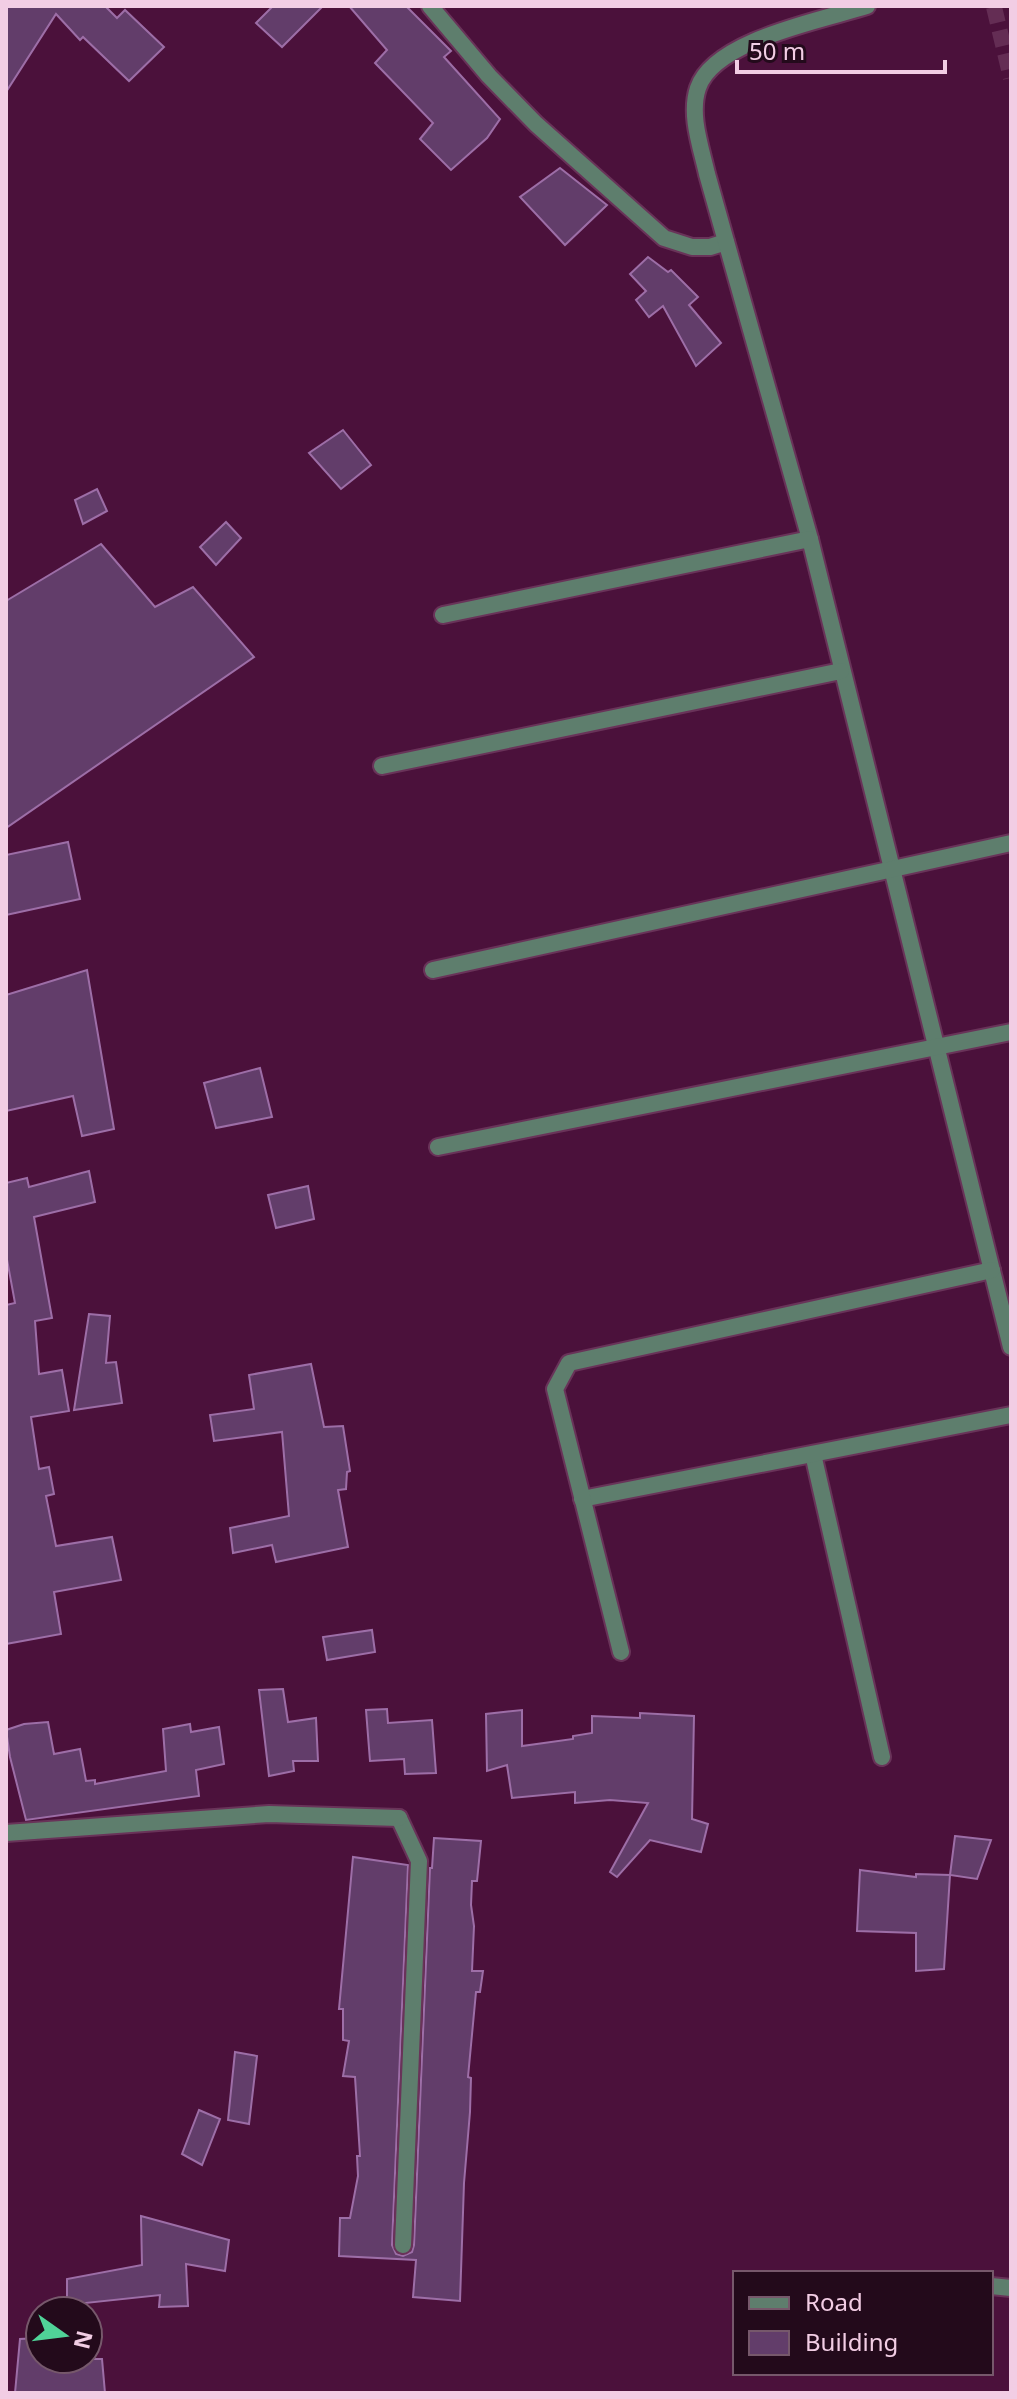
<svg xmlns="http://www.w3.org/2000/svg" width="1017" height="2399" viewBox="0 0 1017 2399" font-family="'Noto Sans',sans-serif">
  <style>
    .building { fill: #623d6a; stroke: #9d6ea7; stroke-width: 2 }
    .lines { fill: none; stroke-linecap: round; stroke-linejoin: round }
    .minor-tunnel { stroke: #642d54; stroke-width: 16; stroke-dasharray: 16 8; stroke-linecap: butt }
    .tertiary-tunnel { stroke: #642d54; stroke-width: 16; stroke-dasharray: 16 8; stroke-linecap: butt }
    .service-casing { stroke: #693359; stroke-width: 20 }
    .minor-casing { stroke: #693359; stroke-width: 20 }
    .tertiary-casing { stroke: #693359; stroke-width: 20 }
    .service { stroke: #5e7e6d; stroke-width: 16 }
    .minor { stroke: #5e7e6d; stroke-width: 16 }
    .tertiary { stroke: #5e7e6d; stroke-width: 16 }
  </style>
  <rect width="100%" height="100%" fill="#4b113b"/>
  <!-- building -->
  <g class="building">
    <polygon points="6,6 105,6 117,18 125,10 164,47 129,81 83,37 80,40 56,14 6,92"/>
    <polygon points="273,6 323,6 282,47 256,23"/>
    <polygon points="349,6 406,6 451,51 444,57 500,119 487,138 451,170 420,139 433,123 375,63 387,50"/>
    <polygon points="560,168 607,205 565,245 520,197"/>
    <polygon points="648,257 668,272 671,270 698,297 689,305 721,343 696,366 663,306 649,317 636,300 646,291 630,274"/>
    <polygon points="343,430 371,465 341,489 309,453"/>
    <polygon points="97,489 107,511 83,524 75,500"/>
    <polygon points="226,522 241,538 216,565 200,547"/>
    <polygon points="101,544 155,607 193,587 254,657 6,828 6,601"/>
    <polygon points="68,842 80,899 6,915 6,855"/>
    <polygon points="87,970 114,1129 82,1136 73,1096 6,1111 6,995"/>
    <polygon points="260,1068 272,1117 216,1128 204,1083"/>
    <polygon points="89,1171 95,1202 34,1217 52,1318 35,1321 39,1374 62,1370 69,1411 31,1417 39,1469 49,1467 54,1494 46,1496 56,1546 112,1537 121,1580 54,1592 61,1634 6,1644 6,1305 15,1303 6,1254 6,1183 27,1178 29,1187"/>
    <polygon points="308,1186 314,1219 276,1228 268,1195"/>
    <polygon points="89,1314 110,1316 106,1363 116,1362 122,1403 74,1410"/>
    <polygon points="311,1364 324,1427 343,1426 350,1471 347,1472 346,1489 338,1490 348,1547 276,1562 272,1545 233,1553 230,1528 289,1516 282,1432 214,1441 210,1415 254,1409 249,1375"/>
    <polygon points="372,1630 375,1652 327,1660 323,1637"/>
    <polygon points="283,1689 288,1722 316,1718 318,1761 293,1761 294,1771 269,1776 259,1690"/>
    <polygon points="387,1709 388,1723 432,1720 436,1773 405,1774 404,1759 370,1761 366,1710"/>
    <polygon points="522,1710 522,1746 573,1739 573,1736 592,1733 592,1716 640,1718 640,1713 694,1716 692,1819 708,1824 701,1852 650,1840 617,1877 610,1872 648,1803 610,1800 575,1803 575,1792 512,1798 507,1765 487,1771 486,1714"/>
    <polygon points="48,1722 54,1754 80,1749 86,1781 95,1780 95,1784 166,1771 163,1729 190,1724 191,1732 219,1727 224,1764 196,1770 199,1796 26,1820 10,1757 6,1730 24,1724"/>
    <polygon points="955,1836 991,1840 977,1879 950,1875"/>
    <polygon points="434,1838 481,1841 477,1881 472,1881 471,1905 474,1926 472,1971 483,1971 480,1992 476,1992 468,2077 471,2078 470,2112 464,2183 460,2301 413,2297 416,2260 339,2256 340,2218 350,2218 358,2176 357,2156 360,2156 355,2077 343,2076 349,2041 343,2040 343,2009 339,2009 353,1857 408,1865 392,2245 396,2254 403,2256 412,2252 414,2245 430,1868 432,1868"/>
    <polygon points="860,1870 916,1877 916,1874 950,1875 944,1969 916,1971 916,1933 857,1931"/>
    <polygon points="235,2052 257,2056 249,2124 228,2120"/>
    <polygon points="199,2110 220,2119 202,2165 182,2154"/>
    <polygon points="141,2216 229,2240 225,2271 186,2264 188,2306 159,2307 160,2295 67,2305 67,2279 142,2265"/>
    <polygon points="40,2338 40,2359 102,2359 105,2393 15,2393 20,2339"/>
  </g>
  <g class="lines">
    <!-- minor-tunnel -->
    <polyline class="minor-tunnel" points="993,6 994,7"/>
    <!-- tertiary-tunnel -->
    <polyline class="tertiary-tunnel" points="994,7 1011,78"/>
    <!-- service casing -->
    <g class="service-casing">
      <polyline id="service" points="399,1818 419,1861 403,2245"/>
    </g>
    <!-- minor casing -->
    <g class="minor-casing">
      <g id="minor">
        <polyline points="430,6 489,76 536,124 664,238 692,247 710,247 726,242"/>
        <path d="M810 539 707 174C701 147 689 115 698 88 714 40 823 20 867 6"/>
        <polyline points="443,615 810,539 1011,1347"/>
        <polyline points="382,766 841,671"/>
        <polyline points="813,1454 882,1757"/>
        <polyline points="582,1499 1011,1415"/>
        <polyline points="621,1652 555,1389 569,1363 992,1270"/>
        <polyline points="6,1833 269,1814 399,1818"/>
        <polyline points="991,2286 1011,2288"/>
      </g>
    </g>
    <!-- tertiary casing -->
    <g class="tertiary-casing">
      <g id="tertiary">
        <polyline points="433,970 1011,843"/>
        <polyline points="438,1147 1011,1032"/>
      </g>
    </g>
    <!-- service -->
    <use href="#service" class="service"/>
    <!-- minor -->
    <use href="#minor" class="minor"/>
    <!-- tertiary -->
    <use href="#tertiary" class="tertiary"/>
  </g>
  <!-- border -->
  <rect width="1017" height="2399" fill="none" stroke="#f2cde4" stroke-width="16"/>
  <!-- legend -->
  <rect x="733" y="2271" width="260" height="104" fill="#230a1b" stroke="#76586b" stroke-width="2"/>
  <rect x="749" y="2297" width="40" height="12" fill="#5e7e6d" stroke="#76586b" stroke-width="2"/>
  <text x="805" y="2311" font-size="24" fill="#f2cde4">Road</text>
  <rect x="749" y="2331" width="40" height="24" fill="#623d6a" stroke="#76586b" stroke-width="2"/>
  <text x="805" y="2351" font-size="24" fill="#f2cde4">Building</text>
  <!-- north arrow -->
  <g transform="translate(64 2335) rotate(104)"><circle r="38" fill="#230a1b" stroke="#76586b" stroke-width="2"/>
  <path d="M0-6L14 30L0 20L-14 30Z" fill="#50d398"/>
  <text y="-12" font-size="22" font-weight="bold" text-anchor="middle" fill="#f2cde4">N</text>
  </g>
  <!-- scale -->
  <path d="M737 60v12h208v-12" fill="none" stroke="#f2cde4" stroke-width="4"/>
  <text x="749" y="60" font-size="24" fill="#f2cde4" stroke="#230a1b" stroke-width="6" paint-order="stroke">50 m</text>
</svg>
